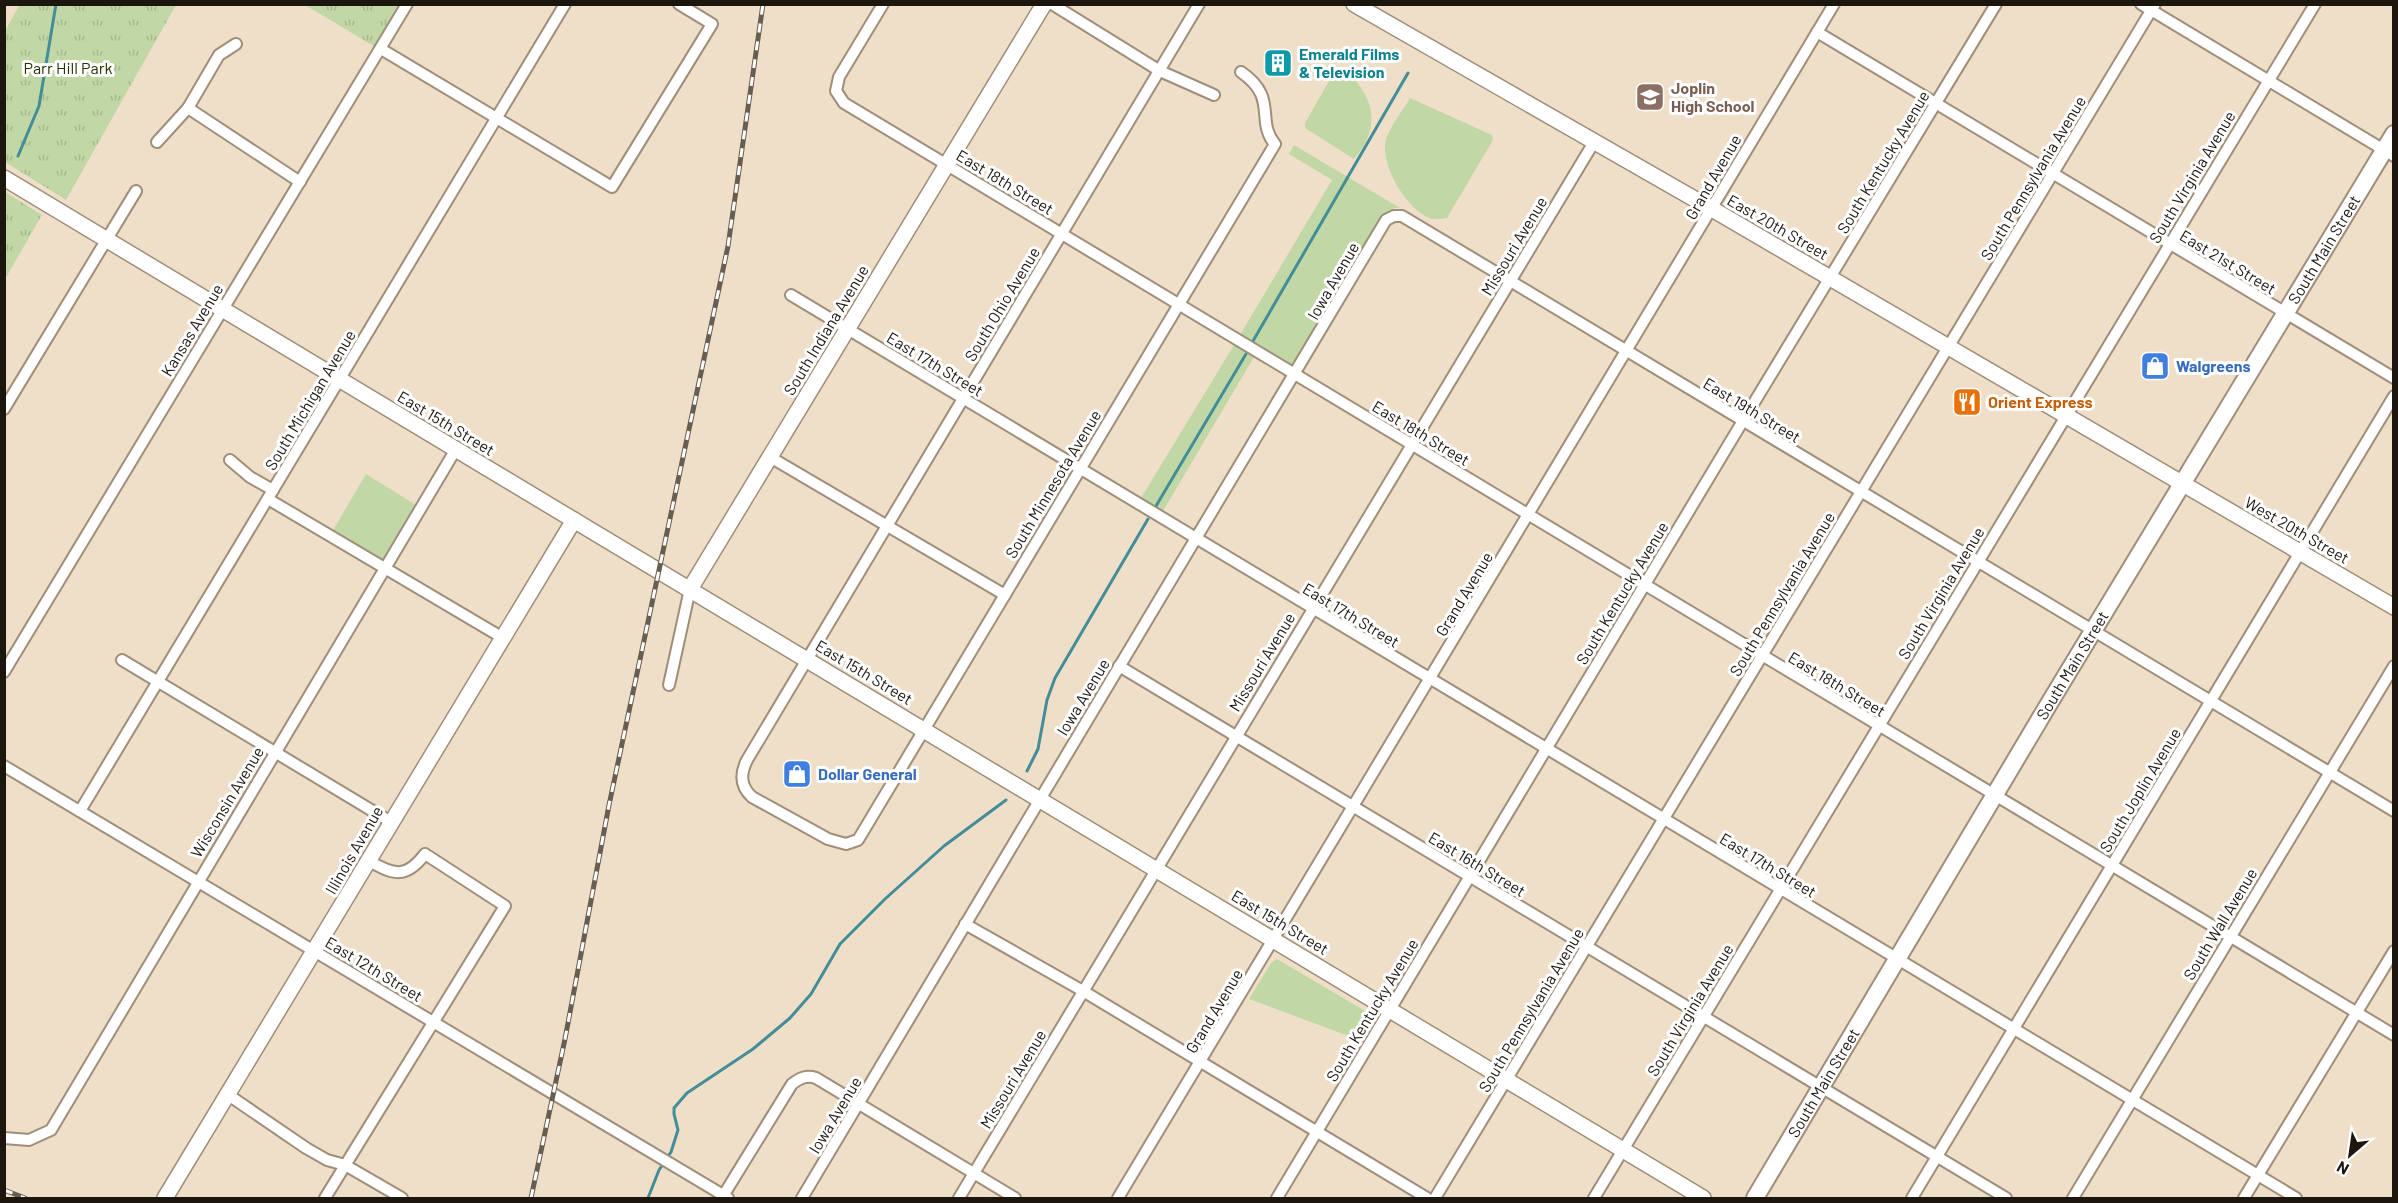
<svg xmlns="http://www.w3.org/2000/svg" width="2398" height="1203" viewBox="0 0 2398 1203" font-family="Barlow,sans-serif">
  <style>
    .grass { fill: #c1d8a6 }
    .park { fill: url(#park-tufts) }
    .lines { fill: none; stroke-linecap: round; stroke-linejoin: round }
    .stream { stroke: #438d99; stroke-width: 3 }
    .street-casing { stroke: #9e8e7a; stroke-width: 14 }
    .secondary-casing { stroke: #9e8e7a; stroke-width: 18 }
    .primary-casing { stroke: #9e8e7a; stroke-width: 20 }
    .street { stroke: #fff; stroke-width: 10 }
    .secondary { stroke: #fff; stroke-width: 15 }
    .primary { stroke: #fff; stroke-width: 16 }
    .rail-casing { stroke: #675d50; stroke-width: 5 }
    .rail { stroke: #fff; stroke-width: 3; stroke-dasharray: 9; stroke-linecap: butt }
    .labels { text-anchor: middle; stroke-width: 6; stroke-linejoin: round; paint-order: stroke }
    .culture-label { font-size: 16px; font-weight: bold; fill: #0d838f; stroke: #fff; text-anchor: start }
    .park-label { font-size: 16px; fill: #223500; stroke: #fff }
    .education-label { font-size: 16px; font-weight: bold; fill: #785e54; stroke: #fff; text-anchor: start }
    .street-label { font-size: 16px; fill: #1c160e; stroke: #fff }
    .shop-label { font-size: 16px; font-weight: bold; fill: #366cbe; stroke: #fff; text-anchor: start }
    .food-label { font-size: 16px; font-weight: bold; fill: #c56008; stroke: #fff; text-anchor: start }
  </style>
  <defs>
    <pattern id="park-tufts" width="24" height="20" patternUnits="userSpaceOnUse" patternTransform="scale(1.5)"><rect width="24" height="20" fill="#c1d8a6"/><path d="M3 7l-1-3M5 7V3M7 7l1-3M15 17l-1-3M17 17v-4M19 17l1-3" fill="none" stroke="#a5b98e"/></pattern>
  </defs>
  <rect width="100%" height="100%" fill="#f0dfc8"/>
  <!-- grass -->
  <g class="grass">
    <path d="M1342 68C1374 94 1383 126 1354 159L1305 128V123L1336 69Z"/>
    <path d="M1410 98 1492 135 1493 140 1447 218C1444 218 1437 220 1433 219 1408 213 1379 164 1386 139 1391 125 1403 110 1410 98Z"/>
    <polygon points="1294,145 1400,208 1394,208 1387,214 1294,365 1291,366 1240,335 1332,180 1289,154"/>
    <polygon points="1234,345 1254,357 1163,511 1141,498"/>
    <polygon points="366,474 416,505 383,559 380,560 332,532"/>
    <polygon points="1277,959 1372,1015 1371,1019 1375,1021 1362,1041 1249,999 1271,963"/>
  </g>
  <!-- park -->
  <g class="park">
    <polygon points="20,4 176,5 66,200 5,162 5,31"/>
    <polygon points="305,5 403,5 377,48"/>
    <polygon points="5,192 42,215 5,279"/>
  </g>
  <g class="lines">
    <!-- stream -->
    <g class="stream">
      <polyline points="18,156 39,106 56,4"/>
      <polyline points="1253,341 1408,73"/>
      <polyline points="1156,506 1246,354"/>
      <polyline points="1027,771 1038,749 1047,700 1055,678 1148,519"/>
      <polyline points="648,1198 659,1170 671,1152 678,1130 674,1114 674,1108 687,1093 753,1049 790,1018 811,994 840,944 885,899 944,846 1006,800"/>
    </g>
    <!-- street casing -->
    <g class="street-casing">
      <g id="street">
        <polyline points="883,4 839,77 836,91 844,103 2394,1035"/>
        <polyline points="1052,4 1160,71 1214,95"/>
        <path d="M1199 4 747 760C740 774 740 786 752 797L828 839 846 844 858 840 1275 144C1255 121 1279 98 1241 72"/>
        <polyline points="2141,4 2394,156"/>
        <polyline points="1817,32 2394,378"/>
        <polyline points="381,49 612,187 712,24 679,4"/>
        <polyline points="188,108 300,182"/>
        <polyline points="157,142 188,108 219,55 236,44"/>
        <polyline points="791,295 2296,1198"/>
        <polyline points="4,409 136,191"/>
        <polyline points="770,457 1005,595"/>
        <polyline points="230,460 250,477 273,490"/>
        <polyline points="268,499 503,638"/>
        <polyline points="122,660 391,822"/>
        <polyline points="1119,666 2006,1198"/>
        <polyline points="4,672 407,4"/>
        <polyline points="669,685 690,589"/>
        <polyline points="4,766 728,1198"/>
        <polyline points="80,811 565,4"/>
        <polyline points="965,924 1083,991 1427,1198"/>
        <polyline points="227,1094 306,1148 327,1160 345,1165 402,1198"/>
        <polyline points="4,1138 29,1140 51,1130 456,449"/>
        <path d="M723 1196 792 1084C800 1078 806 1075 816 1078L1015 1198"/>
        <path d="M325 1198 505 906 425 854C406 879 394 875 369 861"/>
        <polyline points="802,1198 1386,220 1394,216 1402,216 2394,811"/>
        <polyline points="959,1198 1594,142"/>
        <polyline points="1118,1198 1834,4"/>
        <polyline points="1277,1198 1738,429 1996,4"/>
        <polyline points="1435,1198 2155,4"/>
        <polyline points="1594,1198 2315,4"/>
        <polyline points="1912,1198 2394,396"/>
        <polyline points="2073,1198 2394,666"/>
        <polyline points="2244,1198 2394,951"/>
      </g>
    </g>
    <!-- secondary casing -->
    <g class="secondary-casing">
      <g id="secondary">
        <polyline points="1354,4 1712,209 2394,607"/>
        <polyline points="4,178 1703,1198"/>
        <polyline points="690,589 1044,4"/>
        <polyline points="165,1198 574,520"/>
      </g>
    </g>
    <!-- primary casing -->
    <g class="primary-casing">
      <g id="primary">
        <path id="s1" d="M1755 1198 2050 702 2394 134"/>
      </g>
    </g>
    <!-- street -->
    <use href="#street" class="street"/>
    <!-- secondary -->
    <use href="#secondary" class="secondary"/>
    <!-- primary -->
    <use href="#primary" class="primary"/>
    <!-- rail casing -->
    <g class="rail-casing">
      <g id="rail">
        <polyline points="4,1190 25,1198"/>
        <polyline points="531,1198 565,1039 609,805 728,246 763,4"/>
      </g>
    </g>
    <!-- rail -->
    <use href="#rail" class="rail"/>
  </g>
  <!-- icons -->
  <defs>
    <g id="building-square" transform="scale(1.5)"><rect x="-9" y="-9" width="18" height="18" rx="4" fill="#0f9aa8" stroke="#fff"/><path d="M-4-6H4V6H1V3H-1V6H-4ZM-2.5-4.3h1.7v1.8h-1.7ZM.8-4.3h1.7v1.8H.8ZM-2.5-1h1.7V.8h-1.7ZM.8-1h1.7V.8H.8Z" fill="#fff"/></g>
    <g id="school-square" transform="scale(1.5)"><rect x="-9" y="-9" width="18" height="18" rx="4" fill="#8d6e63" stroke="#fff"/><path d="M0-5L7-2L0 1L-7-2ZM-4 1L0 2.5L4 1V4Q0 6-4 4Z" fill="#fff"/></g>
    <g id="shop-square" transform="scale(1.5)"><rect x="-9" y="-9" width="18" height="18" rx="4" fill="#3f7fe0" stroke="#fff"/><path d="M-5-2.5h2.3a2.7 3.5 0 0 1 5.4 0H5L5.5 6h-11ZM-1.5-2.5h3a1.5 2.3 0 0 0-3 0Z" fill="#fff"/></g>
    <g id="restaurant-square" transform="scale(1.5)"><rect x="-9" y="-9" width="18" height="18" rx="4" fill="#e8710a" stroke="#fff"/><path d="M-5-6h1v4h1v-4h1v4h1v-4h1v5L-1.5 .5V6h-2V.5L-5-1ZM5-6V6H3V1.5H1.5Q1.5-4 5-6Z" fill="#fff"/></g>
  </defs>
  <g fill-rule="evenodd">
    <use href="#building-square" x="1278" y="63"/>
    <use href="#school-square" x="1650" y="97"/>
    <use href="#shop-square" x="2155" y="366"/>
    <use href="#restaurant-square" x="1967" y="402"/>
    <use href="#shop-square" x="797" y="774"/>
  </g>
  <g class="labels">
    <!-- culture labels -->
    <g class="culture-label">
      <text x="1299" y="60">Emerald Films<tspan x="1299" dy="18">&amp; Television</tspan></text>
    </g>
    <!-- park labels -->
    <g class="park-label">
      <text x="68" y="74">Parr Hill Park</text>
    </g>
    <!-- education labels -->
    <g class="education-label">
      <text x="1671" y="94">Joplin<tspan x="1671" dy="18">High School</tspan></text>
    </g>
    <!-- street labels -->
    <g class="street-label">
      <text transform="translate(1883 162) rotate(-59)" y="6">South Kentucky Avenue</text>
      <text transform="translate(1713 177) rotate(-60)" y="6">Grand Avenue</text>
      <text transform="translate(2192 177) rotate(-59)" y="6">South Virginia Avenue</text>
      <text transform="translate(2033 178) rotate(-59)" y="6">South Pennsylvania Avenue</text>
      <text transform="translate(1005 182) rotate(31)" y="6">East 18th Street</text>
      <text transform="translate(1778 227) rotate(30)" y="6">East 20th Street</text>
      <text transform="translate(1514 246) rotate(-59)" y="6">Missouri Avenue</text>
      <text dy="6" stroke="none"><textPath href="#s1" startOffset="1106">South Main Street</textPath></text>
      <text transform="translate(2228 262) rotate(31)" y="6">East 21st Street</text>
      <text transform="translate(1333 281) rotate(-60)" y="6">Iowa Avenue</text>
      <text transform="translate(1002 304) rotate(-59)" y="6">South Ohio Avenue</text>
      <text transform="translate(192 330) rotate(-59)" y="6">Kansas Avenue</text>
      <text transform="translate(826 330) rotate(-59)" y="6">South Indiana Avenue</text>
      <text transform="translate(935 364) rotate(31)" y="6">East 17th Street</text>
      <text transform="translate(310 400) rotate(-59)" y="6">South Michigan Avenue</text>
      <text transform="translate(1752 410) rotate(31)" y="6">East 19th Street</text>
      <text transform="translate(446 423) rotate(31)" y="6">East 15th Street</text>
      <text transform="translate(1421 433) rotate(31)" y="6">East 18th Street</text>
      <text transform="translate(1053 484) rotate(-59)" y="6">South Minnesota Avenue</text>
      <text transform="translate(2297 530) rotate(30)" y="6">West 20th Street</text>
      <text transform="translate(1622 593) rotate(-59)" y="6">South Kentucky Avenue</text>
      <text transform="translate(1941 593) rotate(-59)" y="6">South Virginia Avenue</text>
      <text transform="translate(1464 594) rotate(-59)" y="6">Grand Avenue</text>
      <text transform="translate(1782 594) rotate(-59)" y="6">South Pennsylvania Avenue</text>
      <text transform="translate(1351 615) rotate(31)" y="6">East 17th Street</text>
      <text transform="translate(1262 662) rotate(-59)" y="6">Missouri Avenue</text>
      <text dy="6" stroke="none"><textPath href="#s1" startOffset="620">South Main Street</textPath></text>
      <text transform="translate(864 672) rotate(31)" y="6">East 15th Street</text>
      <text transform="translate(1837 684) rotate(31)" y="6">East 18th Street</text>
      <text transform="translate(1083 697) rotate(-59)" y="6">Iowa Avenue</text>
      <text transform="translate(2140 790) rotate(-59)" y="6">South Joplin Avenue</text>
      <text transform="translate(227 802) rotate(-59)" y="6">Wisconsin Avenue</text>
      <text transform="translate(354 850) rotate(-60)" y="6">Illinois Avenue</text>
      <text transform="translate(1477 864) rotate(31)" y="6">East 16th Street</text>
      <text transform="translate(1768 865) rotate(31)" y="6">East 17th Street</text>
      <text transform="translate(1280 922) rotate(31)" y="6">East 15th Street</text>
      <text transform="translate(2220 924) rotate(-59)" y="6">South Wall Avenue</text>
      <text transform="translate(374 969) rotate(31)" y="6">East 12th Street</text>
      <text transform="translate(1372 1010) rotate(-59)" y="6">South Kentucky Avenue</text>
      <text transform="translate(1531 1010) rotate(-59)" y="6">South Pennsylvania Avenue</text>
      <text transform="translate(1690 1010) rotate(-59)" y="6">South Virginia Avenue</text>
      <text transform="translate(1214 1011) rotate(-59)" y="6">Grand Avenue</text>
      <text transform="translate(1013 1079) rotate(-59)" y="6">Missouri Avenue</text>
      <text dy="6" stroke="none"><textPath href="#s1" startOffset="134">South Main Street</textPath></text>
      <text transform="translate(835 1115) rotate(-59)" y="6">Iowa Avenue</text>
    </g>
    <!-- shop labels -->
    <g class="shop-label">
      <text x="2176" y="372">Walgreens</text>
      <text x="818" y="780">Dollar General</text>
    </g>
    <!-- food labels -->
    <g class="food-label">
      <text x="1988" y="408">Orient Express</text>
    </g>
  </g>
  <!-- border -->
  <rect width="2398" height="1203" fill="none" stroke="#1c160e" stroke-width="12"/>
  <!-- north arrow -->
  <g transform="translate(2350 1155) rotate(209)" stroke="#ffffff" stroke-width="4.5" paint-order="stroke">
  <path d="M0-4.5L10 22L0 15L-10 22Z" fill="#1c160e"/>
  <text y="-9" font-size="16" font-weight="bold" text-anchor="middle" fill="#1c160e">N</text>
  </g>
</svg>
